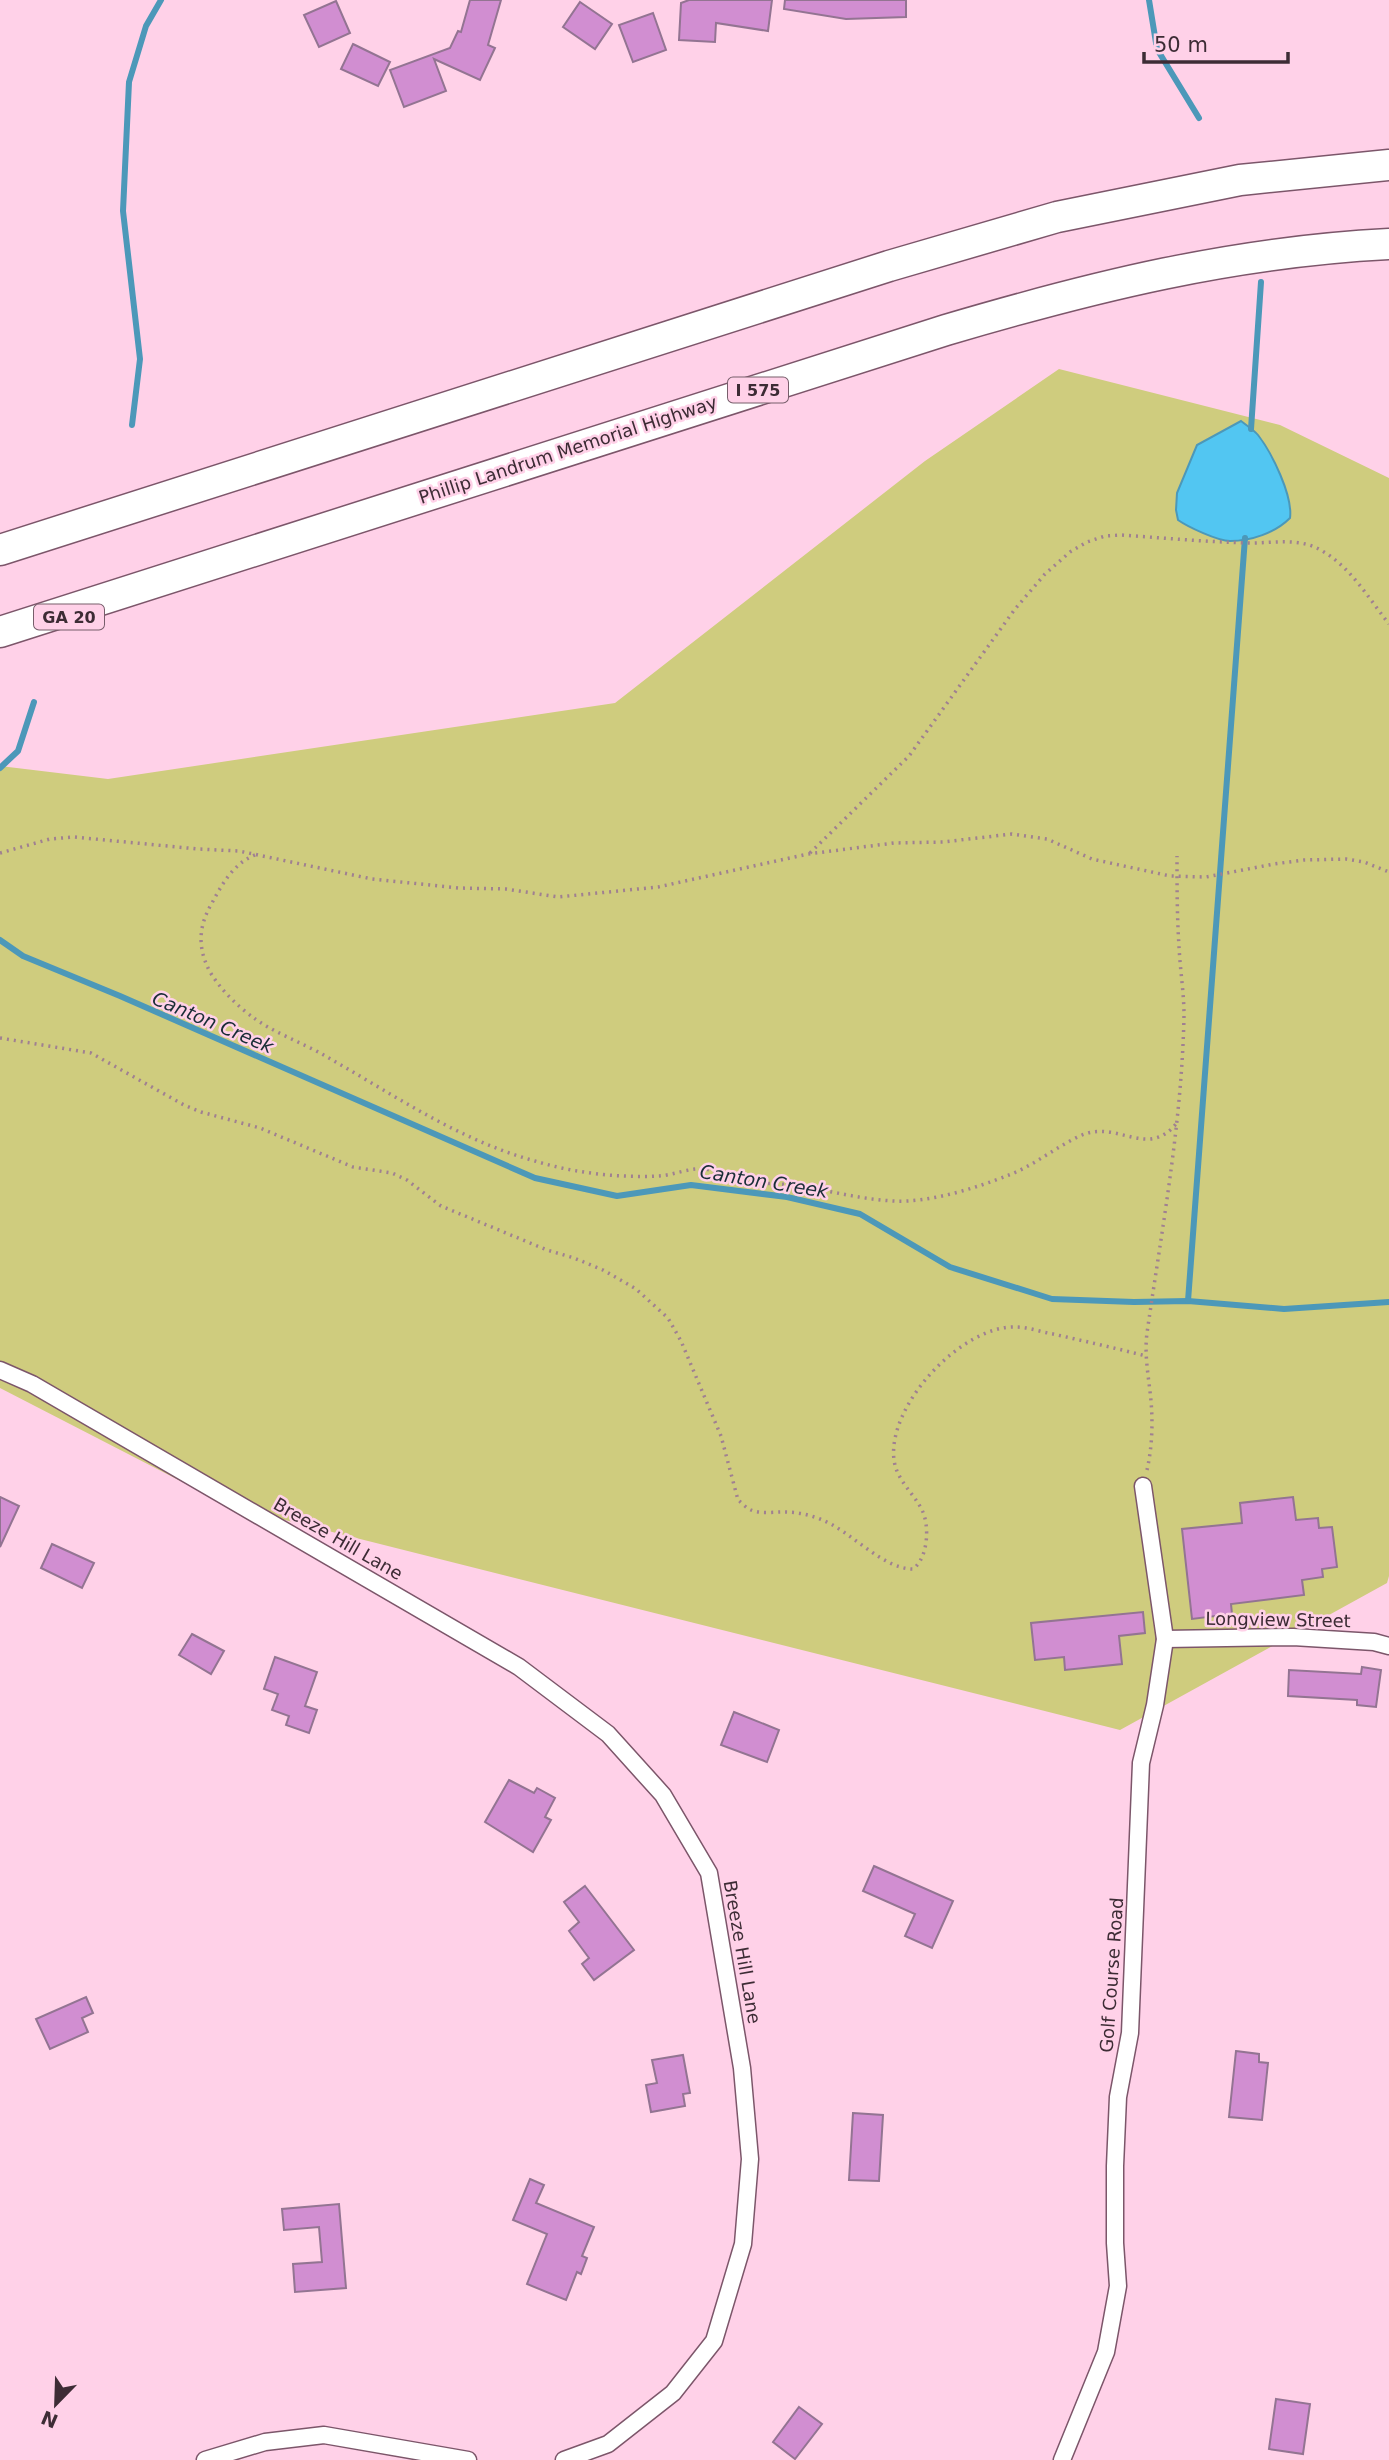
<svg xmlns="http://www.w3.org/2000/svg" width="1389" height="2460" viewBox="0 0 1389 2460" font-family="'DejaVu Sans',sans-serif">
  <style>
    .green { fill: #cfcc7e }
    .water { fill: #52c6f2; stroke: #4c98b9; stroke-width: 2 }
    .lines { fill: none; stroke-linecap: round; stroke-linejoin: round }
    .stream { stroke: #4c98b9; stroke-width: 6 }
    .building { fill: #d18ed1; stroke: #937492; stroke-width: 2 }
    .street-casing { stroke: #7c566a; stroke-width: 19 }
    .highway-casing { stroke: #7c566a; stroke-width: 33 }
    .path { stroke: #a08091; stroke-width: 3.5; stroke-dasharray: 2 5; stroke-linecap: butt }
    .street { stroke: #fff; stroke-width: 16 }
    .highway { stroke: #fff; stroke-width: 30 }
    .labels { text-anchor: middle; stroke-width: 5; stroke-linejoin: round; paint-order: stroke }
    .shield { fill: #ffd1e8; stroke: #775e6b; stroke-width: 2 }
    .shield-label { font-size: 16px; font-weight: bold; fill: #3d2c35 }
    .street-label { font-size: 18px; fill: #3d2c35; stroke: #ffd1e8 }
    .water-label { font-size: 19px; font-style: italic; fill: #192d36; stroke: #ffd1e8 }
  </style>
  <rect width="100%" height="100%" fill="#ffd1e8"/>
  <!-- green -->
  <polygon class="green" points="1059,369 1280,425 1389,478 1389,1576 1387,1583 1120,1730 229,1506 0,1388 0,766 108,779 615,703 925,461"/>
  <!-- water -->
  <path class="water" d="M1241 421C1246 425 1254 430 1258 435 1272 453 1293 496 1290 518 1275 533 1251 541 1230 541 1218 541 1188 527 1178 520L1176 510 1177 493 1197 445Z"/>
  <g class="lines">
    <!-- stream -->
    <g class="stream">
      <polyline points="1149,0 1157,49 1199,118"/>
      <polyline points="132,425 140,359 123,211 129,82 146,26 161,0"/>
      <polyline points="1251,429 1261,282"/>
      <polyline points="0,768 18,751 34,702"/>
      <polyline points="0,940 23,956 120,996 535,1178 617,1196 691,1185 787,1197 860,1214 950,1267 1052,1299 1134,1302 1188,1301 1284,1309 1389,1302"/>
      <polyline points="1188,1301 1245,538"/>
    </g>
  </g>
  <!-- building -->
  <g class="building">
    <polygon points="470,0 501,0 488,45 495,48 480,80 434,59 446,91 404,107 390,70 450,48 458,31 461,32"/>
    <polygon points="689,0 772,0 768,31 716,23 715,42 679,40 681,3"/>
    <polygon points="785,0 906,0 906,17 846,19 784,9"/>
    <polygon points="336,1 350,33 319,47 304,15"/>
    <polygon points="580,2 612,24 595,49 563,27"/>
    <polygon points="653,13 666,50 633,62 619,25"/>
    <polygon points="353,44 390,62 378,86 341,69"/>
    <polygon points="0,1497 19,1506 0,1547"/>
    <polygon points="1293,1497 1296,1520 1318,1518 1319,1528 1332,1527 1337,1567 1322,1569 1323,1577 1302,1580 1304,1595 1231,1604 1232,1614 1192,1619 1182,1529 1242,1523 1240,1503"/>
    <polygon points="52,1544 94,1563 82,1588 41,1568"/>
    <polygon points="1143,1612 1145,1633 1119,1636 1122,1664 1065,1670 1064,1657 1035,1660 1031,1623"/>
    <polygon points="192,1634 224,1651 211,1674 179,1655"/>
    <polygon points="275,1657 317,1672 305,1706 317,1710 309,1733 286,1725 289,1716 272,1710 278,1694 264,1689"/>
    <polygon points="1362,1667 1381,1670 1376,1707 1357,1705 1357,1700 1288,1696 1289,1670 1361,1674"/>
    <polygon points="734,1712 779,1730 767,1762 721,1745"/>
    <polygon points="509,1780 534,1793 537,1788 555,1798 545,1817 551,1820 533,1852 485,1822"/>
    <polygon points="874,1866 953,1901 932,1948 905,1936 915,1914 863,1891"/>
    <polygon points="585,1886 634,1950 594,1980 582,1964 589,1958 569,1931 579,1922 564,1902"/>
    <polygon points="86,1997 93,2013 82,2018 88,2032 50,2049 36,2019"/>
    <polygon points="1236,2051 1259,2054 1259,2062 1268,2063 1262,2120 1229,2117"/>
    <polygon points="683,2055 690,2093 683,2094 685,2106 651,2112 646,2085 657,2083 652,2060"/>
    <polygon points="853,2113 883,2115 879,2181 849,2180"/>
    <polygon points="530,2179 544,2185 536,2203 594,2227 582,2256 587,2258 581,2274 577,2272 566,2300 527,2284 547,2234 513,2220"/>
    <polygon points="339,2204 346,2288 295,2292 293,2264 322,2262 319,2227 284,2230 282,2209"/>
    <polygon points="1276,2399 1310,2404 1303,2454 1269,2449"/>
    <polygon points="799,2407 822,2424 795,2459 773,2442"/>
  </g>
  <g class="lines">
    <!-- street casing -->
    <g class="street-casing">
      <g id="street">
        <polyline points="0,1370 32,1384 519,1667 608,1734 663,1795 709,1873 742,2068 750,2159 743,2244 714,2341 673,2393 608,2444 564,2460"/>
        <polyline points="1165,1639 1293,1637 1374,1642 1389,1646"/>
        <polyline points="205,2460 265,2442 324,2435 468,2460"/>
        <polyline points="1062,2460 1106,2352 1118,2286 1115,2243 1115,2166 1118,2097 1130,2033 1141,1763 1155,1705 1165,1639 1143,1486"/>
      </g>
    </g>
    <!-- highway casing -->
    <g class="highway-casing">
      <g id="highway">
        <polyline points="0,550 889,266 1057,217 1240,180 1389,165"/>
        <path d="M0 632 946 330C1095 286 1233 252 1389 244"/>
      </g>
    </g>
    <!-- path -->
    <g class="path">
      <polyline points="0,853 50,839 74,837 198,849 239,851 372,879 459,888 506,889 558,897 658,887 808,854 894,843 943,842 1012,834 1047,839 1092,859 1170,876 1206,877 1274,864 1304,860 1346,859 1364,862 1389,872"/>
      <path d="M810 853 909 756 1015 609 1045 574 1070 552 1087 542 1105 536 1121 535C1164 538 1207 542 1251 543 1276 543 1301 537 1324 552 1351 568 1370 600 1389 624"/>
      <path d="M255 855C234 863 222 884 212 903 199 925 197 946 209 970 218 987 238 1007 254 1018 271 1031 302 1043 322 1054 391 1093 458 1140 535 1161 574 1173 618 1178 659 1176 674 1175 691 1167 706 1169 715 1171 724 1178 734 1180 753 1184 774 1183 793 1185 827 1190 859 1199 893 1201 929 1203 976 1188 1009 1175 1035 1165 1057 1146 1082 1135 1118 1120 1147 1159 1176 1124"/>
      <path d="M0 1038 91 1053 184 1105 201 1112 260 1128 353 1167 392 1173 407 1180 441 1206 547 1250 574 1258 603 1270 636 1289 668 1318 681 1341 721 1436 738 1500C742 1503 746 1508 751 1510 760 1514 773 1512 783 1512 796 1512 807 1514 820 1519 850 1530 882 1569 913 1569 928 1558 930 1526 922 1510 913 1492 897 1481 894 1460 887 1405 962 1325 1016 1327 1028 1327 1041 1332 1053 1334 1084 1341 1115 1348 1146 1356"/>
      <path d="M1147 1470C1152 1448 1153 1424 1151 1401 1149 1378 1144 1356 1147 1333 1162 1228 1182 1122 1184 1015 1184 993 1180 969 1179 946 1177 916 1177 886 1177 856"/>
    </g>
    <!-- street -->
    <use href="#street" class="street"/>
    <!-- highway -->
    <use href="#highway" class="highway"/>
  </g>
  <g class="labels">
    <!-- shield labels -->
    <g class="shield">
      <rect x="728" y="377.5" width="60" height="25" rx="5"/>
      <rect x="34" y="604.5" width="70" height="25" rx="5"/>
    </g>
    <g class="shield-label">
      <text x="758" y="396">I 575</text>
      <text x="69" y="623">GA 20</text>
    </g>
    <!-- street labels -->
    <g class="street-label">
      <text transform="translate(568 450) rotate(-18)" y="6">Phillip Landrum Memorial Highway</text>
      <text transform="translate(338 1539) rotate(30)" y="6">Breeze Hill Lane</text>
      <text transform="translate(1278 1620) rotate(1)" y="6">Longview Street</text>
      <text transform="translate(742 1952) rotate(80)" y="6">Breeze Hill Lane</text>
      <text transform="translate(1112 1975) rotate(-86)" y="6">Golf Course Road</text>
    </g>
    <!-- water labels -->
    <g class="water-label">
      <text transform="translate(213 1022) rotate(23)" y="7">Canton Creek</text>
      <text transform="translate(764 1181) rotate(9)" y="7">Canton Creek</text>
    </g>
  </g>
  <!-- north arrow -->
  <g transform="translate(56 2404) rotate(203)" stroke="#ffd1e8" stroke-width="5" paint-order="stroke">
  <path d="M0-5L12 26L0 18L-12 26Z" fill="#3d2c35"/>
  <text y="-10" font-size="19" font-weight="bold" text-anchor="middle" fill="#3d2c35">N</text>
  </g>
  <!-- scale -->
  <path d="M1144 52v10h144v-10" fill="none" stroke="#3d2c35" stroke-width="3.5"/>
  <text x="1154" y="52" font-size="21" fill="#3d2c35" stroke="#ffd1e8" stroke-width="5" paint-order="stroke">50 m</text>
</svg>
